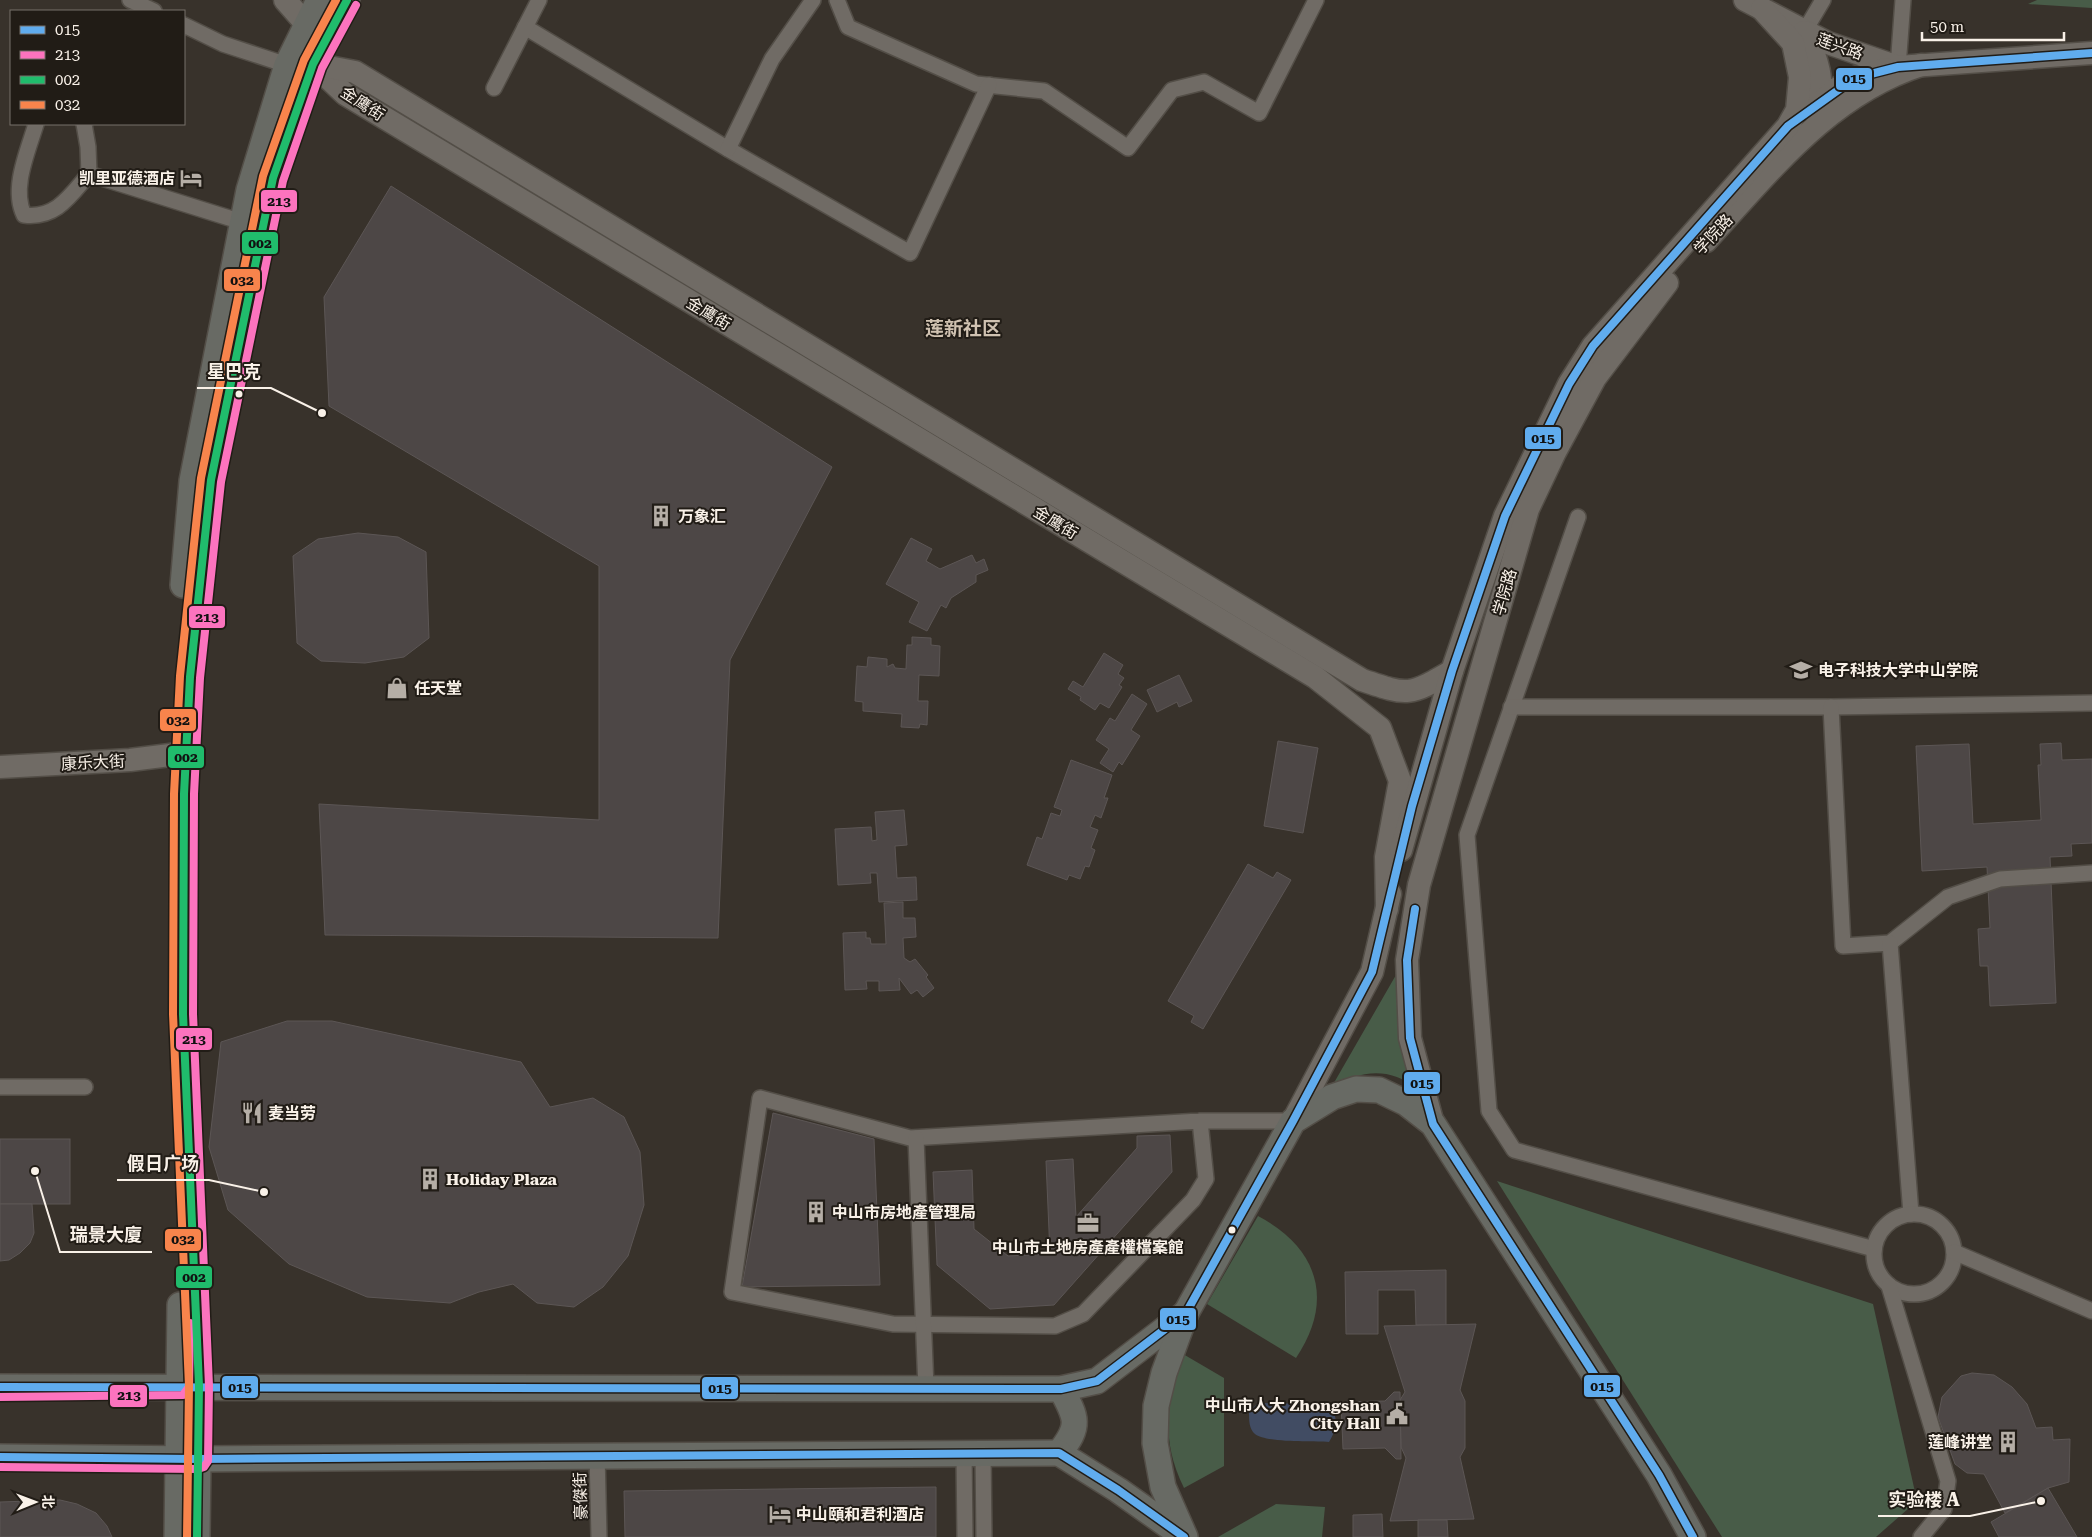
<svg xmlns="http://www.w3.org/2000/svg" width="2092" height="1537" viewBox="0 0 2092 1537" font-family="'Roboto Serif','Noto Sans SC',serif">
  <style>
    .green { fill: #485c48 }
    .water { fill: #414c63 }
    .building { fill: #4d4746; stroke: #5c5655 }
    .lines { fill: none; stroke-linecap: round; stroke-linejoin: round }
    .street-casing { stroke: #534e47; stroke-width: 18 }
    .secondary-casing { stroke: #534e47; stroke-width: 25 }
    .primary-casing { stroke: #534e47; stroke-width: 28 }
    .street { stroke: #706b65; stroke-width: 15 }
    .secondary { stroke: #706b65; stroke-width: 22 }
    .primary { stroke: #686a64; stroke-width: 25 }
    .bus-1-casing { stroke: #211c16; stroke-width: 11 }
    .bus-2-casing { stroke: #211c16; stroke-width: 11 }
    .bus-3-casing { stroke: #211c16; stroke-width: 11 }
    .bus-4-casing { stroke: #211c16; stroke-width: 11 }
    .bus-1 { stroke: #60acee; stroke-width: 8 }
    .bus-2 { stroke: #fc73be; stroke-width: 8 }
    .bus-3 { stroke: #20bc6c; stroke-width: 8 }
    .bus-4 { stroke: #f8844c; stroke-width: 8 }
    .bus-dot { fill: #f9f1e8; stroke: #211c16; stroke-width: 2 }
    .labels { text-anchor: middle; stroke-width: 4; stroke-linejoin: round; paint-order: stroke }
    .street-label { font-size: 16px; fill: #f9f1e8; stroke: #211c16 }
    .poi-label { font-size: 16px; font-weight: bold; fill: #f9f1e8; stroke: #211c16; text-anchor: start }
    .quarter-label { font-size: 19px; font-weight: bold; fill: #d0c2b1; stroke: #211c16 }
    .leader { fill: none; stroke: #f9f1e8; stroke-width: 2 }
    .callout-dot { fill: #f9f1e8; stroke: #211c16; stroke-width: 2 }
    .callout-label { font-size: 18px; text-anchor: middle; font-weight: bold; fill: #f9f1e8; stroke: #211c16; stroke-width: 4; stroke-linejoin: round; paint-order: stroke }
    .line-badge { stroke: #211c16; stroke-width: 2 }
    .pale-badge-label { font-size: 14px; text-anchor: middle; font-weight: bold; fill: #111 }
  </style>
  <rect width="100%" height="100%" fill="#38322b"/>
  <!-- green -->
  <g class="green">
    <polygon points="2037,0 2092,0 2092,8 2028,4"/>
    <path d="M1400 968 1397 999 1416 1088C1388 1066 1359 1071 1331 1088Z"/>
    <polygon points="1497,1181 1873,1304 1917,1501 1876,1537 1722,1537"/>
    <path d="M1258 1216C1318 1248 1335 1300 1296 1358L1207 1304Z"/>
    <path d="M1183 1354 1224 1378V1466L1184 1488C1160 1439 1167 1404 1183 1354Z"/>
    <polygon points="1276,1504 1325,1507 1322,1537 1218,1537"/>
  </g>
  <!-- water -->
  <path class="water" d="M1258 1403 1330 1404C1338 1419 1338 1427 1329 1442 1314 1441 1266 1443 1255 1434 1249 1429 1249 1420 1249 1412Z"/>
  <!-- building -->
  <g class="building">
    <polygon points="391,186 832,467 730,660 718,938 325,935 319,804 599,820 599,566 329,406 324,297"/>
    <polygon points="358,533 398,537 426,552 429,638 404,657 365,663 321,661 297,643 293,556 318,539"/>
    <polygon points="911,538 932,549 926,561 940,569 972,555 976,563 984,559 988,570 976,575 976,582 951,598 946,608 941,605 927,631 909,622 919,602 886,584"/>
    <polygon points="912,637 931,638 931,645 940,646 939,676 919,675 918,701 928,701 927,725 920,724 919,728 901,727 902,714 863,711 863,702 855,701 857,666 867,667 868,657 887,659 887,667 893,664 895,668 906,669 907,645 912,645"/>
    <polygon points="1104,653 1123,665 1118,674 1124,678 1119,685 1122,687 1109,708 1100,703 1095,710 1080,700 1081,697 1068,689 1073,681 1083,687"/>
    <polygon points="1179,675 1192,701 1179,707 1177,702 1157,712 1147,690"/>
    <polygon points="1132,694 1147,704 1131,730 1140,736 1122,765 1119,762 1113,772 1100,763 1109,749 1096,740 1110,718 1115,721"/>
    <polygon points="1278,741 1318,748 1303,833 1264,826"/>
    <polygon points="2061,743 2062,760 2092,759 2092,843 2071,844 2072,856 2050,857 2056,1003 1990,1006 1988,966 1980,966 1978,929 1990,928 1987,867 1922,871 1916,746 1969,744 1973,824 2041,820 2038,765 2041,765 2040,744"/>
    <polygon points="1071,760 1112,775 1104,798 1108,798 1101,818 1095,815 1090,827 1098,830 1091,848 1095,850 1089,867 1085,866 1080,879 1069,875 1067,880 1027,865 1037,837 1042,839 1051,813 1060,816 1062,810 1054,807"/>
    <polygon points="904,810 907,845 895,846 897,878 916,877 917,900 879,902 877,873 870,873 871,883 838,885 835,829 871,827 872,841 877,840 875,812"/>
    <polygon points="1248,864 1273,878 1277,872 1291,880 1203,1029 1191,1022 1194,1016 1168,1001"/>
    <polygon points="903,902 903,918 915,918 916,937 903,938 904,958 910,962 915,959 928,975 926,977 934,988 923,997 917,990 911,994 899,978 900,990 879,991 879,981 866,981 867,989 845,990 843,933 866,932 866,938 870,938 871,944 886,944 884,903"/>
    <polygon points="287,1021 332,1021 521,1062 550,1107 593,1098 624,1117 640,1152 644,1205 628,1256 603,1287 574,1307 537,1303 513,1284 479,1292 450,1303 367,1297 289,1264 228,1210 209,1147 221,1042"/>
    <polygon points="773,1113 874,1139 880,1285 742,1287"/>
    <polygon points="1170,1135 1172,1172 1054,1305 990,1309 937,1265 933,1172 972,1170 974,1229 1008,1256 1050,1254 1046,1161 1073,1159 1076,1217 1137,1148 1137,1136"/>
    <rect x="0" y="1139" width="70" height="65"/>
    <polygon points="0,1204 32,1204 34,1233 30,1243 20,1253 9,1260 0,1261"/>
    <polygon points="1446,1270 1446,1325 1416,1325 1415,1290 1378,1290 1378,1334 1346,1334 1345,1272"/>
    <polygon points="1476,1324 1460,1390 1465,1401 1465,1448 1460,1457 1474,1519 1390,1521 1406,1458 1401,1447 1400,1400 1405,1392 1384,1326"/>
    <polygon points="1972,1373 1994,1375 2012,1387 2027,1404 2036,1428 2052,1427 2053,1440 2070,1439 2069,1482 2048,1488 2005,1513 1984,1474 1967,1473 1955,1464 1938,1417 1942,1397 1961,1376"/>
    <polygon points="1394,1392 1400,1392 1401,1459 1396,1459 1385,1448 1343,1449 1341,1402 1385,1401"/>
    <polygon points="936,1487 936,1537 625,1537 624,1491"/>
    <polygon points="2048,1488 2077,1537 1999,1537 1991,1522"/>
    <polygon points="60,1500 77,1504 96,1513 107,1526 112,1537 0,1537 0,1502"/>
    <polygon points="1382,1514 1383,1537 1353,1537 1353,1515"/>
    <polygon points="1418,1520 1447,1520 1448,1537 1418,1537"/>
  </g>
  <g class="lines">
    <!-- street casing -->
    <g class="street-casing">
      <g id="street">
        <polyline points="130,0 154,11"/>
        <polyline points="837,0 848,27 976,84 1044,91 1128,148 1172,90 1204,82 1259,113 1316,0"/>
        <polyline points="184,25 223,44 287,65 295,64"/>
        <polyline points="525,27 728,149 910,253 989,85"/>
        <polyline points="1804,32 1823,0"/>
        <polyline points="1898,67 1903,0"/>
        <polyline points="494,88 539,0"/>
        <path d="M36 124C28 151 11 188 24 215 56 219 70 196 89 174L88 147 84 124"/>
        <polyline points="728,149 772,59 813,0"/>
        <polyline points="89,174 242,222"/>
        <polyline points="1578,517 1467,835 1489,1111 1514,1150 1874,1249"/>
        <polyline points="1511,707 1831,707 2092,703"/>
        <polyline points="1831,707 1843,946 1890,943 1948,897 2000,879 2092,873"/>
        <polyline points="1890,943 1911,1214"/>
        <polyline points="0,1087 85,1087"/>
        <polyline points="1200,1121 1206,1179 1193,1200 1083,1314 1055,1326 893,1324 732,1292 760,1098 910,1138 1200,1121 1293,1121"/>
        <polyline points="916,1138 926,1388"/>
        <circle cx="1914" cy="1254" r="40"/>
        <polyline points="1954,1252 2092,1311"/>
        <polyline points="1889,1286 1948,1481 1944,1509 1921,1537"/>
        <polyline points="597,1454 599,1537"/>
        <polyline points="983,1454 984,1537"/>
        <polyline points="964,1455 965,1537"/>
      </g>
    </g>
    <!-- secondary casing -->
    <g class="secondary-casing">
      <g id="secondary">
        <polyline points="285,0 307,25 310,41"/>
        <polyline points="1745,0 1828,43 1898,67 2092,53"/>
        <path d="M1804 32C1816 55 1828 85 1814 111"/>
        <polyline points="313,64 345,94 1315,677 1380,728 1400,781 1386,857 1387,909"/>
        <path d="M313 64 355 72 1362 680C1409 696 1409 696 1452 671"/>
        <polyline points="1812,110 1836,89 1855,78 1885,69"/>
        <path d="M1706 241C1770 172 1828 95 1921 65"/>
        <polyline points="0,767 130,760 186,753"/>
        <polyline points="1401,850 1452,671 1505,516 1569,384 1593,346 1788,126 1797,110 1800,77 1793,43 1762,9"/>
        <polyline points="1293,1121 1372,972 1390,894"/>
        <polyline points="1433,1124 1410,1038 1407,960 1419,885 1528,509 1555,452 1595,378 1667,283"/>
      </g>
    </g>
    <!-- primary casing -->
    <g class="primary-casing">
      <g id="primary">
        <polyline points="183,585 192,481 249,190 287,65 319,0"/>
        <polyline points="0,1387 1061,1389 1097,1381 1186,1313"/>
        <polyline points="1059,1453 1118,1490 1183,1536"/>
        <path d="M1059 1453C1081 1426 1077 1418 1061 1389"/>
        <polyline points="0,1457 198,1459 1059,1453"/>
        <polyline points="177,1537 180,1305"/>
        <polyline points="197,1537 199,1386 183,1014 184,794 190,677 211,480 273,178 313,64 347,0"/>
        <polyline points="1185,1537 1163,1487 1155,1443 1156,1406 1164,1373 1186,1313 1293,1121 1332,1097 1356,1089 1379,1090 1406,1103 1433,1124 1659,1475 1693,1537"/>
      </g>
    </g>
    <!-- street -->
    <use href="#street" class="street"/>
    <!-- secondary -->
    <use href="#secondary" class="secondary"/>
    <!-- primary -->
    <use href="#primary" class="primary"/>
    <!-- bus-1 casing -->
    <g class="bus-1-casing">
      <g id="bus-1">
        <polyline points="1415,909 1407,960 1410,1038 1433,1124 1659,1475 1693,1537"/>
        <polyline points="0,1387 1061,1389 1097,1381 1186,1313 1293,1121 1372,972 1412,806 1452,671 1505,516 1569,384 1593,346 1788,126 1855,78 1898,67 2092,53"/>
        <polyline points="0,1457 198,1459 1059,1453 1118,1490 1184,1537"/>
      </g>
    </g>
    <!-- bus-2 casing -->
    <g class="bus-2-casing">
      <g id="bus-2">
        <polyline points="0,1397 183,1395 189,1387 190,1323"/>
        <polyline points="0,1467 198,1469 204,1467 208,1461 209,1386 193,1014 194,794 200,678 221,482 283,181 322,68 356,5"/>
      </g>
    </g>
    <!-- bus-3 casing -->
    <g class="bus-3-casing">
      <polyline id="bus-3" points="197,1537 199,1386 183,1014 184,794 190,677 211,480 273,178 313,64 347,0"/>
    </g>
    <!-- bus-4 casing -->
    <g class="bus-4-casing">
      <polyline id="bus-4" points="187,1537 189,1386 173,1014 174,794 180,676 201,478 263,176 304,60 336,0"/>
    </g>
    <!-- bus-1 -->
    <use href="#bus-1" class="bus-1"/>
    <!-- bus-2 -->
    <use href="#bus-2" class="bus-2"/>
    <!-- bus-3 -->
    <use href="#bus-3" class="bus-3"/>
    <!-- bus-4 -->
    <use href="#bus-4" class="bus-4"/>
  </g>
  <!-- icons -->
  <defs>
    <g id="hotel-bare" transform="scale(1.725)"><path d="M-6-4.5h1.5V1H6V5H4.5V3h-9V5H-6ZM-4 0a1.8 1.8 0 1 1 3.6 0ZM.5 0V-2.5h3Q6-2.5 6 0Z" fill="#b5aea6" stroke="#211c16" stroke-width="2.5" paint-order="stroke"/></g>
    <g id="building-bare" transform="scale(1.725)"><path d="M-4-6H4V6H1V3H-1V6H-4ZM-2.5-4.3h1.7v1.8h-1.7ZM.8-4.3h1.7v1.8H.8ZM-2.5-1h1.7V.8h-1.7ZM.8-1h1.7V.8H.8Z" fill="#b5aea6" stroke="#211c16" stroke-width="2.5" paint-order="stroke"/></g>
    <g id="university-bare" transform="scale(1.725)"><path d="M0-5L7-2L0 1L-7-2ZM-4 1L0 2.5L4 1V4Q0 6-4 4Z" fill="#b5aea6" stroke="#211c16" stroke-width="2.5" paint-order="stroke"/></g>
    <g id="shop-bare" transform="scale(1.725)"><path d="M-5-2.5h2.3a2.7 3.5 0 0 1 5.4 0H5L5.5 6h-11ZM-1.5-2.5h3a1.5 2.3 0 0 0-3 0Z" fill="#b5aea6" stroke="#211c16" stroke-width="2.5" paint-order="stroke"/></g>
    <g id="restaurant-bare" transform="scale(1.725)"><path d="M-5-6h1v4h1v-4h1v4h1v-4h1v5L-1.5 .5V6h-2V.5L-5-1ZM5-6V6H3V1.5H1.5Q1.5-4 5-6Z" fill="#b5aea6" stroke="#211c16" stroke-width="2.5" paint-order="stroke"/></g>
    <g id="office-bare" transform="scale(1.725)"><path d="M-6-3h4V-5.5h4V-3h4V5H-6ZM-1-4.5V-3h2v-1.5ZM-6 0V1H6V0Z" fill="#b5aea6" stroke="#211c16" stroke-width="2.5" paint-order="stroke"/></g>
    <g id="civic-bare" transform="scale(1.725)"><path d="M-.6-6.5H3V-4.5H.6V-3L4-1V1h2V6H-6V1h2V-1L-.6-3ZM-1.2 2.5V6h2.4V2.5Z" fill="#b5aea6" stroke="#211c16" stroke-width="2.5" paint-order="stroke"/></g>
  </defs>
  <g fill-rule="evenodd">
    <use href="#hotel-bare" x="191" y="178"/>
    <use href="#building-bare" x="661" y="516"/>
    <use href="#university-bare" x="1801" y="670"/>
    <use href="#shop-bare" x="397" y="688"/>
    <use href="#restaurant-bare" x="252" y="1113"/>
    <use href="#building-bare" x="430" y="1179"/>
    <use href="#building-bare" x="816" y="1212"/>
    <use href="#office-bare" x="1088" y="1223"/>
    <use href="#civic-bare" x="1397" y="1414"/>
    <use href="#building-bare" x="2008" y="1442"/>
    <use href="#hotel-bare" x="780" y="1514"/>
  </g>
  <!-- markers -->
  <g class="bus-dot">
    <circle cx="239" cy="394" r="4.5"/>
    <circle cx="1232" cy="1230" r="4.5"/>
  </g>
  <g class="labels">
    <!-- street labels -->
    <g class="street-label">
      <text transform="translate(1840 46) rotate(20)" y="6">莲兴路</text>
      <text transform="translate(363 103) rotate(33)" y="6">金鹰街</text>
      <text transform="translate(1713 234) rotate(-47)" y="6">学院路</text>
      <text transform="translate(709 313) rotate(31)" y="6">金鹰街</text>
      <text transform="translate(1056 522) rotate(31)" y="6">金鹰街</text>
      <text transform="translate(1504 592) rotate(-74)" y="6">学院路</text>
      <text transform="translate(93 762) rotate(-3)" y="6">康乐大街</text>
      <text transform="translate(580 1496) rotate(-92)" y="6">豪傑街</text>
    </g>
    <!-- poi labels -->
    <g class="poi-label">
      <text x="175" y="184" text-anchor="end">凯里亚德酒店</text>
      <text x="678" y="522">万象汇</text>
      <text x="1818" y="676">电子科技大学中山学院</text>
      <text x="414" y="694">任天堂</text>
      <text x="268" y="1119">麦当劳</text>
      <text x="446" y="1185">Holiday Plaza</text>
      <text x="832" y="1218">中山市房地產管理局</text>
      <text x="1088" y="1253" text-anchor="middle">中山市土地房產產權檔案館</text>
      <text x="1380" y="1411" text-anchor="end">中山市人大 Zhongshan<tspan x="1380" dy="18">City Hall</tspan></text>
      <text x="1992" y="1448" text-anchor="end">莲峰讲堂</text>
      <text x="796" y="1520">中山頤和君利酒店</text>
    </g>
    <!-- quarter labels -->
    <g class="quarter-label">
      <text x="963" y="335">莲新社区</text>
    </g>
  </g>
  <!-- callouts -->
  <path class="leader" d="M322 413L271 388H197M264 1192L209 1180H117M35 1171L60 1252H152M2041 1501L1970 1516H1878"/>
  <g class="callout-dot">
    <circle cx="322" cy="413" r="5"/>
    <circle cx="264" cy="1192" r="5"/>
    <circle cx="35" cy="1171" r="5"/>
    <circle cx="2041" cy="1501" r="5"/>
  </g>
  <g class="callout-label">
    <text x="234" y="378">星巴克</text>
    <text x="163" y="1170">假日广场</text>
    <text x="106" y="1241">瑞景大廈</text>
    <text x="1924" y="1506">实验楼 A</text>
  </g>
  <g class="line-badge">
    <rect x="1835" y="67" width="38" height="24" rx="5" fill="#60acee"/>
    <rect x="260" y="189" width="38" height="24" rx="5" fill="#fc73be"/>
    <rect x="241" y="231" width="38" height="24" rx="5" fill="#20bc6c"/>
    <rect x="223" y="268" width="38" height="24" rx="5" fill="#f8844c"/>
    <rect x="1524" y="426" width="38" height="24" rx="5" fill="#60acee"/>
    <rect x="188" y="605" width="38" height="24" rx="5" fill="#fc73be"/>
    <rect x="159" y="708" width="38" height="24" rx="5" fill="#f8844c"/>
    <rect x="167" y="745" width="38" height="24" rx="5" fill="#20bc6c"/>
    <rect x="175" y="1027" width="38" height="24" rx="5" fill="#fc73be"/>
    <rect x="1403" y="1071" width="38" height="24" rx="5" fill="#60acee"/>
    <rect x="164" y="1228" width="38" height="24" rx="5" fill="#f8844c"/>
    <rect x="175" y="1265" width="38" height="24" rx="5" fill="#20bc6c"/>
    <rect x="1159" y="1307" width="38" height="24" rx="5" fill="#60acee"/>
    <rect x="1583" y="1374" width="38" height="24" rx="5" fill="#60acee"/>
    <rect x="221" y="1375" width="38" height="24" rx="5" fill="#60acee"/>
    <rect x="701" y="1376" width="38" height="24" rx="5" fill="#60acee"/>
    <rect x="109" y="1384" width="39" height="24" rx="5" fill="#fc73be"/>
  </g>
  <g class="pale-badge-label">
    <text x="1854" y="83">015</text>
    <text x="279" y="206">213</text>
    <text x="260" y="248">002</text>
    <text x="242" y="285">032</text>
    <text x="1543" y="443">015</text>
    <text x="207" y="622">213</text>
    <text x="178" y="725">032</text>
    <text x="186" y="762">002</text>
    <text x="194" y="1044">213</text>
    <text x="1422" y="1088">015</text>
    <text x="183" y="1244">032</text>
    <text x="194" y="1282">002</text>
    <text x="1178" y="1324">015</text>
    <text x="1602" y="1391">015</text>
    <text x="240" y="1392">015</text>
    <text x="720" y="1393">015</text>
    <text x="129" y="1400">213</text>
  </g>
  <!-- legend -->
  <rect x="10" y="10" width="175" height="115" fill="#211c16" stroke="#77716a"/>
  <rect x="20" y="26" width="25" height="8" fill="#60acee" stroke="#77716a"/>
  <text x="55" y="35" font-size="15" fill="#f9f1e8">015</text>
  <rect x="20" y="51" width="25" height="8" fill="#fc73be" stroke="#77716a"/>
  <text x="55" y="60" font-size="15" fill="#f9f1e8">213</text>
  <rect x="20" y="76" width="25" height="8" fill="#20bc6c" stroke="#77716a"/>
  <text x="55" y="85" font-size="15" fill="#f9f1e8">002</text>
  <rect x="20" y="101" width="25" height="8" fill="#f8844c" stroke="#77716a"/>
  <text x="55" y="110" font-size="15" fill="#f9f1e8">032</text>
  <!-- north arrow -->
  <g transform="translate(35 1502) rotate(89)" stroke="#211c16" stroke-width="4" paint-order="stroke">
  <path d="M0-4L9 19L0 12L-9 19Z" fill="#f9f1e8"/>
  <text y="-8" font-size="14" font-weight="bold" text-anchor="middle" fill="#f9f1e8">北</text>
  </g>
  <!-- scale -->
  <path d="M1922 32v8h142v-8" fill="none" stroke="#f9f1e8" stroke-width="2.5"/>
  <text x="1930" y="32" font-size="15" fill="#f9f1e8" stroke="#211c16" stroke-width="4" paint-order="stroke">50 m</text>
</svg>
